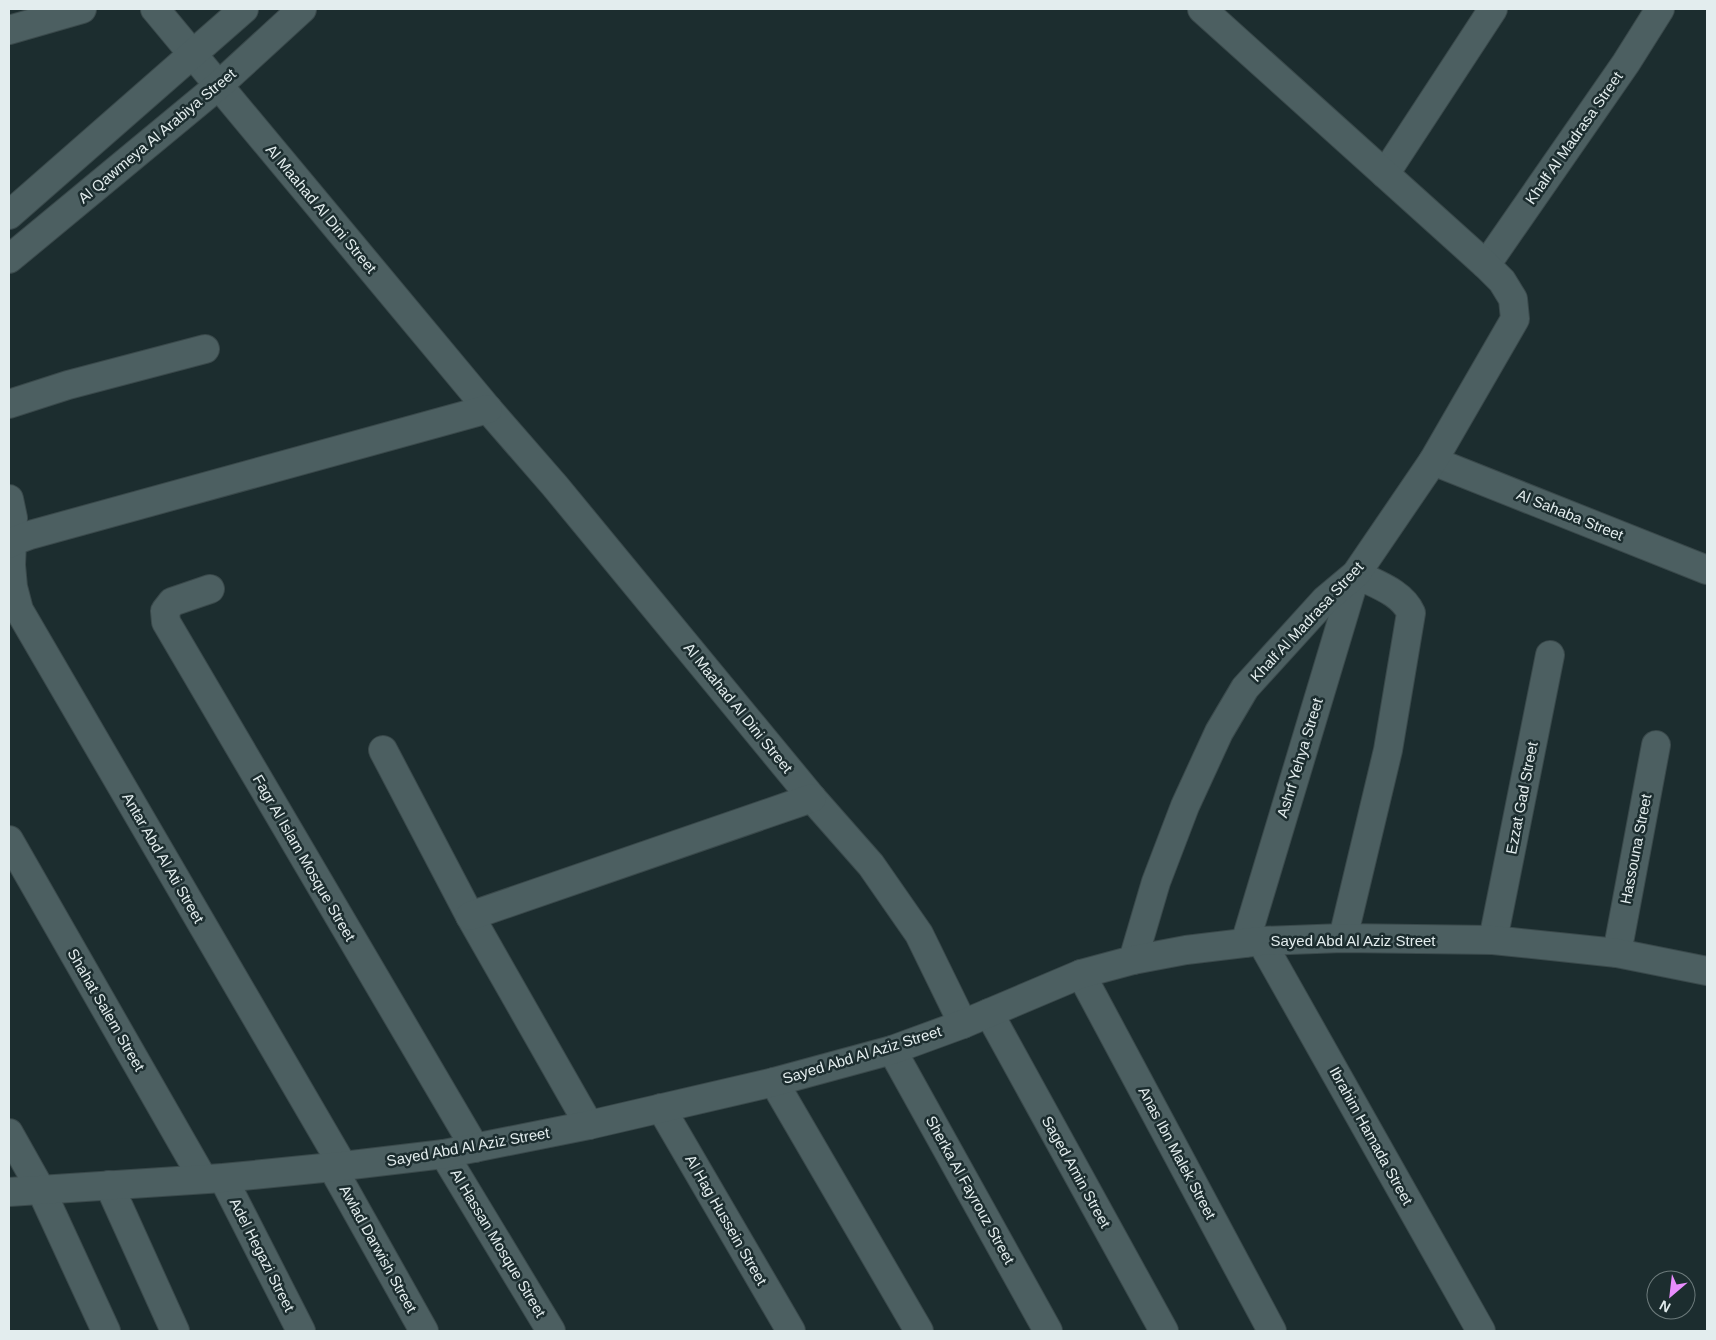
<svg xmlns="http://www.w3.org/2000/svg" width="1716" height="1340" viewBox="0 0 1716 1340" font-family="Arial,sans-serif">
  <style>
    .lines { fill: none; stroke-linecap: round; stroke-linejoin: round }
    .minor-casing { stroke: #3a494b; stroke-width: 30 }
    .minor { stroke: #4c5f61; stroke-width: 28 }
    .labels { text-anchor: middle; stroke-width: 5; stroke-linejoin: round; paint-order: stroke }
    .street-label { font-size: 15px; fill: #e3edee; stroke: #1c2d2f }
  </style>
  <rect width="100%" height="100%" fill="#1c2d2f"/>
  <g class="lines">
    <!-- minor casing -->
    <g class="minor-casing">
      <g id="minor">
        <polyline points="155,9 488,409 555,486 812,798 871,865 919,934 963,1024"/>
        <polyline points="9,30 82,9"/>
        <polyline points="1385,174 1493,9"/>
        <polyline points="9,215 244,9"/>
        <polyline points="9,259 218,86 302,9"/>
        <polyline points="1486,265 1626,63 1660,9"/>
        <polyline points="9,404 68,385 205,349"/>
        <polyline points="1433,461 1707,570"/>
        <polyline points="9,499 13,518 11,565 13,587 19,610 343,1166"/>
        <polyline points="9,544 14,541 30,535 488,409"/>
        <polyline points="210,589 172,602 165,611 166,622 475,1148"/>
        <polyline points="383,750 470,916 589,1125"/>
        <polyline points="9,840 203,1179"/>
        <polyline points="470,916 812,798"/>
        <polyline points="1493,940 1550,655"/>
        <polyline points="1261,941 1481,1331"/>
        <path d="M1245 943 1356 574C1375 584 1402 592 1411 613L1388 750 1343 938"/>
        <polyline points="1617,953 1656,745"/>
        <polyline points="1133,960 1156,882 1185,806 1219,732 1245,688 1325,600 1356,574 1433,461 1515,319 1513,299 1502,281 1486,265 1202,9"/>
        <polyline points="1081,974 1272,1331"/>
        <polyline points="989,1013 1164,1331"/>
        <polyline points="892,1050 1048,1331"/>
        <polyline points="774,1082 919,1331"/>
        <polyline points="661,1108 791,1331"/>
        <polyline points="9,1133 41,1190 106,1331"/>
        <polyline points="444,1154 551,1331"/>
        <polyline points="332,1167 424,1331"/>
        <polyline points="223,1178 301,1331"/>
        <polyline points="109,1185 175,1331"/>
        <polyline points="9,1192 223,1178 343,1166 444,1154 589,1125 774,1082 892,1050 963,1024 1081,974 1133,960 1186,950 1261,941 1343,938 1493,940 1617,953 1707,971"/>
      </g>
    </g>
    <!-- minor -->
    <use href="#minor" class="minor"/>
  </g>
  <g class="labels">
    <!-- street labels -->
    <g class="street-label">
      <text transform="translate(157 136) rotate(-40)" y="5">Al Qawmeya Al Arabiya Street</text>
      <text transform="translate(1574 138) rotate(-55)" y="5">Khalf Al Madrasa Street</text>
      <text transform="translate(321 209) rotate(50)" y="5">Al Maahad Al Dini Street</text>
      <text transform="translate(1570 515) rotate(22)" y="5">Al Sahaba Street</text>
      <text transform="translate(1307 622) rotate(-47)" y="5">Khalf Al Madrasa Street</text>
      <text transform="translate(738 708) rotate(51)" y="5">Al Maahad Al Dini Street</text>
      <text transform="translate(1300 758) rotate(-73)" y="5">Ashrf Yehya Street</text>
      <text transform="translate(1522 798) rotate(-79)" y="5">Ezzat Gad Street</text>
      <text transform="translate(1636 849) rotate(-79)" y="5">Hassouna Street</text>
      <text transform="translate(163 858) rotate(60)" y="5">Antar Abd Al Ati Street</text>
      <text transform="translate(304 858) rotate(60)" y="5">Fagr Al Islam Mosque Street</text>
      <text x="1353" y="946">Sayed Abd Al Aziz Street</text>
      <text transform="translate(106 1010) rotate(60)" y="5">Shahat Salem Street</text>
      <text transform="translate(862 1055) rotate(-17)" y="5">Sayed Abd Al Aziz Street</text>
      <text transform="translate(1371 1136) rotate(61)" y="5">Ibrahim Hamada Street</text>
      <text transform="translate(468 1147) rotate(-10)" y="5">Sayed Abd Al Aziz Street</text>
      <text transform="translate(1177 1153) rotate(62)" y="5">Anas Ibn Malek Street</text>
      <text transform="translate(1076 1172) rotate(61)" y="5">Saged Amin Street</text>
      <text transform="translate(970 1190) rotate(61)" y="5">Sherka Al Fayrouz Street</text>
      <text transform="translate(726 1220) rotate(60)" y="5">Al Hag Hussein Street</text>
      <text transform="translate(498 1243) rotate(59)" y="5">Al Hassan Mosque Street</text>
      <text transform="translate(378 1249) rotate(61)" y="5">Awlad Darwish Street</text>
      <text transform="translate(262 1255) rotate(63)" y="5">Adel Hegazi Street</text>
    </g>
  </g>
  <!-- border -->
  <rect width="1716" height="1340" fill="none" stroke="#e3edee" stroke-width="20"/>
  <!-- north arrow -->
  <g transform="translate(1671 1295) rotate(208)"><circle r="24" fill="#1c2d2f" stroke="#6c7a7b"/>
  <path d="M0-4L9 19L0 12L-9 19Z" fill="#e98dfe"/>
  <text y="-8" font-size="14" font-weight="bold" text-anchor="middle" fill="#e3edee">N</text>
  </g>
</svg>
